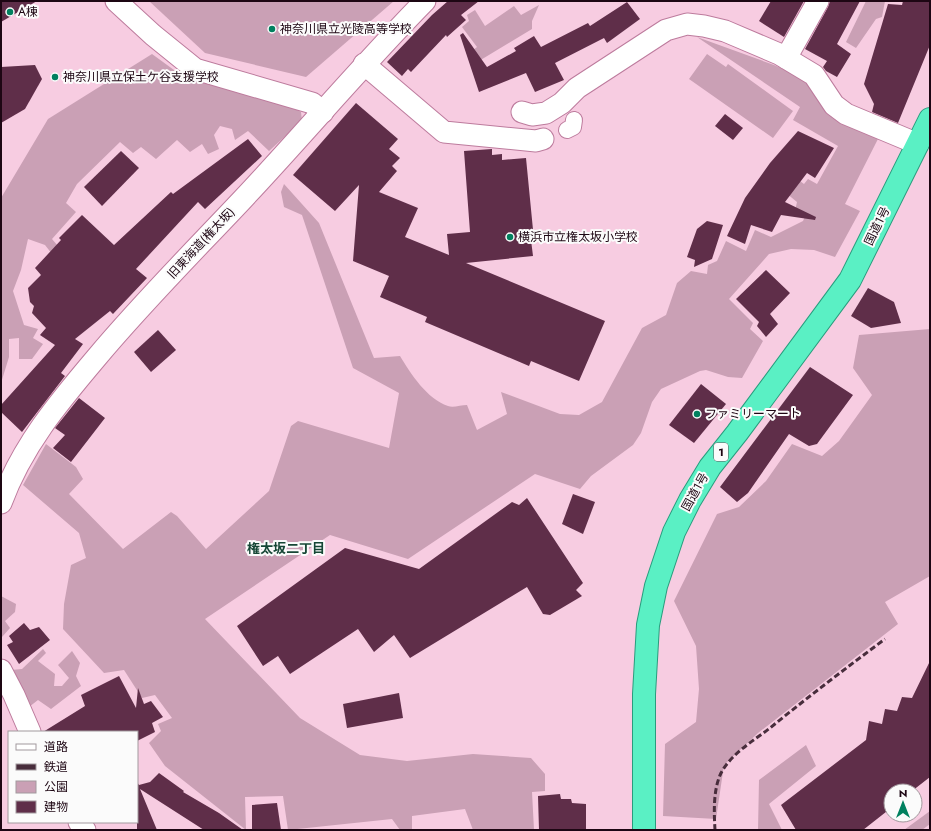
<svg xmlns="http://www.w3.org/2000/svg" width="931" height="831" viewBox="0 0 931 831" font-family="Jost,'Noto Sans JP',sans-serif">
  <style>
    .green { fill: #caa0b5 }
    .building { fill: #5f2e49 }
    .lines { fill: none; stroke-linecap: round; stroke-linejoin: round }
    .pedestrian-casing { stroke: #bd7b9d; stroke-width: 18 }
    .minor-casing { stroke: #bd7b9d; stroke-width: 23 }
    .trunk-casing { stroke: #299c7d; stroke-width: 24 }
    .pedestrian { stroke: #fff; stroke-width: 16 }
    .minor { stroke: #fff; stroke-width: 21 }
    .trunk { stroke: #5af0c4; stroke-width: 22 }
    .rail { stroke: #482d3c; stroke-width: 3; stroke-dasharray: 6 3; stroke-linecap: butt }
    .poi-dot { fill: #01805f; stroke: #fbfbfb; stroke-width: 1.5 }
    .labels { text-anchor: middle; stroke-width: 4; stroke-linejoin: round; paint-order: stroke }
    .shield { fill: #fbfbfb; stroke: #605059; stroke-width: 1 }
    .shield-label { font-size: 11px; font-weight: bold; fill: #1d0613 }
    .poi-label { font-size: 12px; fill: #1d0613; stroke: #fbfbfb; text-anchor: start }
    .street-label { font-size: 12px; fill: #1d0613; stroke: #fbfbfb }
    .neighbourhood-label { font-size: 13px; font-weight: bold; fill: #164736; stroke: #fbfbfb }
  </style>
  <rect width="100%" height="100%" fill="#f7cce1"/>
  <!-- green -->
  <g class="green">
    <polygon points="149,1 394,1 306,77 205,53"/>
    <polygon points="866,1 885,1 882,17 876,19 856,48 846,42"/>
    <polygon points="539,5 532,21 532,29 474,64 468,54 477,47 462,27 469,21 467,15 475,10 485,26 514,6 521,15"/>
    <path d="M697 37 774 65 815 84 880 135 845 204 860 211 835 257 814 250 791 249 769 254 729 299 753 323 750 329 763 341 742 378 728 377 706 370 700 371 661 389 652 402 641 433 633 445 591 476 580 489 535 474 408 559 330 535 205 619 300 718 360 755 407 761 473 754 531 758 545 774V791L532 792 534 830H473L465 809 412 816V830H400L392 819 288 830 283 796 245 797 246 830 165 766 149 743 161 731 158 724 172 718 155 695 142 698 124 670 104 673 63 629 64 604 71 565 86 558 79 533 23 485 46 444 76 467 83 479 69 494 123 549 171 512 177 516 206 549 269 491 291 426 298 421 389 448 399 393 353 368 302 215 284 207 281 192 284 184 319 223 374 358 400 356C411 374 427 399 448 406 453 408 461 405 467 405L477 430 507 414 501 392 560 414 579 415 602 402 642 328 666 315 677 283 691 271 707 274 708 265 717 261 726 241 746 251 755 230 771 237 803 221 806 214 795 211 797 202 786 193 796 178 804 184 808 179 817 184 838 146 793 120 800 107Z"/>
    <polygon points="152,54 185,78 267,94 301,112 302,121 269,151 248,131 235,140 232,129 220,126 214,135 219,149 208,154 202,144 190,152 177,140 156,159 141,147 133,153 120,142 77,184 66,203 76,212 52,239 70,260 63,268 45,245 28,239 21,270 13,291 24,325 38,329 33,338 43,344 32,359 19,359 19,338 9,339 9,357 1,383 1,198 48,119"/>
    <polygon points="707,54 726,67 728,64 793,111 773,138 689,79"/>
    <polygon points="930,329 930,576 885,602 898,624 758,733 724,765 716,819 663,816 665,744 696,722 699,689 696,646 674,601 717,514 739,507 766,481 792,444 822,456 839,441 872,395 853,368 859,335"/>
    <polygon points="1,596 16,604 15,612 5,621 10,628 2,637"/>
    <polygon points="43,649 46,653 38,661 55,674 54,686 62,686 69,678 58,665 72,651 80,663 76,676 81,686 51,709 38,700 29,707 11,670 22,669"/>
    <polygon points="806,745 816,766 769,804 782,830 758,830 759,780"/>
    <polygon points="930,811 930,824 922,830 904,830"/>
  </g>
  <!-- building -->
  <g class="building">
    <polygon points="1,1 37,1 1,22"/>
    <polygon points="448,1 479,1 461,15 466,20 447,37 446,35 411,72 408,69 402,76 387,62 432,15"/>
    <polygon points="771,1 804,1 784,37 759,21"/>
    <polygon points="830,1 860,1 837,44 851,54 837,77 826,71 823,67 827,61 805,49 828,7"/>
    <polygon points="903,1 930,1 930,45 898,123 872,112 874,104 864,84 888,4 902,5"/>
    <polygon points="627,2 640,19 607,43 604,38 555,63 564,80 535,92 526,73 479,92 460,35 463,33 487,67 516,51 514,48 534,36 541,47 588,23 590,26"/>
    <polygon points="35,65 42,79 25,109 1,123 1,67"/>
    <polygon points="356,103 398,139 389,149 400,158 392,166 397,171 379,192 418,208 405,237 449,255 447,234 470,232 464,151 492,149 492,155 502,154 502,160 526,158 534,240 531,240 533,256 466,263 605,321 579,381 531,361 529,366 425,322 427,317 380,297 389,276 353,261 359,185 335,211 293,175"/>
    <polygon points="725,114 743,128 733,140 715,126"/>
    <polygon points="798,131 834,148 815,178 807,173 785,202 816,217 815,220 781,215 772,232 751,225 745,244 727,236 745,198 770,163"/>
    <polygon points="248,139 262,156 205,209 198,202 136,269 147,278 113,314 110,311 75,339 83,344 61,373 65,376 22,432 1,412 1,405 55,345 40,335 46,328 32,313 34,306 30,302 28,288 41,275 35,268 61,240 59,238 82,215 114,245 171,192 173,194"/>
    <polygon points="121,151 139,168 102,206 84,187"/>
    <polygon points="707,221 723,225 712,259 694,267 695,260 687,257 697,229"/>
    <polygon points="766,270 790,293 770,314 778,324 766,337 757,326 759,322 736,299"/>
    <polygon points="868,288 894,302 901,323 871,328 851,316"/>
    <polygon points="158,330 176,350 151,372 134,352"/>
    <polygon points="810,367 853,395 817,444 809,446 789,434 748,493 737,502 720,487"/>
    <polygon points="701,384 726,404 694,443 669,425"/>
    <polygon points="79,398 105,418 71,462 53,448 65,435 55,428"/>
    <polygon points="573,494 595,502 583,534 562,524"/>
    <polygon points="527,498 583,583 576,590 582,596 550,615 543,614 527,587 410,658 394,635 374,652 358,629 290,674 278,656 263,666 237,626 345,548 419,569 512,502 519,505"/>
    <polygon points="24,623 30,630 39,627 50,640 19,664 7,645 13,642 9,636"/>
    <polygon points="930,661 930,777 912,791 891,791 891,808 863,830 796,830 781,805 866,740 869,721 882,724 885,709 897,711 902,697 912,698"/>
    <polygon points="119,676 136,708 138,688 144,704 151,701 163,717 152,723 155,732 137,741 137,732 43,732 85,706 81,695"/>
    <polygon points="399,693 403,718 347,728 343,704"/>
    <polygon points="159,773 184,791 183,792 219,813 243,830 204,830 140,789 157,830 137,830 137,782 139,785 150,782"/>
    <polygon points="560,794 561,799 571,799 572,803 586,804 586,830 539,830 538,796"/>
    <polygon points="277,803 281,830 252,830 252,805"/>
  </g>
  <g class="lines">
    <!-- pedestrian casing -->
    <g class="pedestrian-casing">
      <polyline id="pedestrian" points="567,130 573,127 574,120"/>
    </g>
    <!-- minor casing -->
    <g class="minor-casing">
      <g id="minor">
        <polyline points="116,1 153,35 195,69 312,103 323,112"/>
        <polyline points="786,58 818,1"/>
        <polyline points="364,64 444,132 536,141 543,139"/>
        <polyline points="522,112 532,115 546,113 562,103 577,88 666,30 687,24 704,26 725,31 779,54 814,75 834,105 846,114 918,144"/>
        <path d="M1 503C22 446 58 403 97 357 143 302 194 251 243 199 305 133 362 65 425 1"/>
        <polyline points="1,670 14,695 30,732"/>
        <polyline points="79,822 85,830"/>
      </g>
    </g>
    <!-- trunk casing -->
    <g class="trunk-casing">
      <polyline id="trunk" points="644,830 644,694 648,625 656,586 674,532 690,500 710,467 737,433 850,280 930,119"/>
    </g>
    <!-- pedestrian -->
    <use href="#pedestrian" class="pedestrian"/>
    <!-- minor -->
    <use href="#minor" class="minor"/>
    <!-- trunk -->
    <use href="#trunk" class="trunk"/>
    <!-- rail -->
    <path class="rail" d="M715 830C714 812 713 790 721 773 731 754 753 741 770 728 808 697 846 668 885 639"/>
  </g>
  <!-- markers -->
  <g class="poi-dot">
    <circle cx="10" cy="12" r="4"/>
    <circle cx="272" cy="29" r="4"/>
    <circle cx="55" cy="77" r="4"/>
    <circle cx="510" cy="237" r="4"/>
    <circle cx="697" cy="414" r="4"/>
  </g>
  <g class="labels">
    <!-- shield labels -->
    <rect class="shield" x="714" y="443" width="14" height="18" rx="3"/>
    <g class="shield-label">
      <text x="721" y="456">1</text>
    </g>
    <!-- poi labels -->
    <g class="poi-label">
      <text x="18" y="16">A棟</text>
      <text x="280" y="33">神奈川県立光陵高等学校</text>
      <text x="63" y="81">神奈川県立保土ケ谷支援学校</text>
      <text x="518" y="241">横浜市立権太坂小学校</text>
      <text x="705" y="418">ファミリーマート</text>
    </g>
    <!-- street labels -->
    <g class="street-label">
      <text transform="translate(877 226) rotate(-64)" y="4">国道1号</text>
      <text transform="translate(201 243) rotate(-47)" y="4">旧東海道(権太坂)</text>
      <text transform="translate(695 492) rotate(-61)" y="4">国道1号</text>
    </g>
    <!-- neighbourhood labels -->
    <g class="neighbourhood-label">
      <text x="286" y="553">権太坂二丁目</text>
    </g>
  </g>
  <!-- border -->
  <rect width="931" height="831" fill="none" stroke="#1d0613" stroke-width="4"/>
  <!-- legend -->
  <rect x="8" y="731" width="130" height="92" fill="#fbfbfb" stroke="#a2999e"/>
  <rect x="16" y="744" width="20" height="6" fill="#ffffff" stroke="#a2999e"/>
  <text x="44" y="751" font-size="12" fill="#1d0613">道路</text>
  <rect x="16" y="764" width="20" height="6" fill="#482d3c" stroke="#a2999e"/>
  <text x="44" y="771" font-size="12" fill="#1d0613">鉄道</text>
  <rect x="16" y="781" width="20" height="12" fill="#caa0b5" stroke="#a2999e"/>
  <text x="44" y="791" font-size="12" fill="#1d0613">公園</text>
  <rect x="16" y="801" width="20" height="12" fill="#5f2e49" stroke="#a2999e"/>
  <text x="44" y="811" font-size="12" fill="#1d0613">建物</text>
  <!-- north arrow -->
  <g transform="translate(903 803)"><circle r="19" fill="#fbfbfb" stroke="#a2999e"/>
  <path d="M0-3L7 15L0 10L-7 15Z" fill="#01805f"/>
  <text y="-6" font-size="11" font-weight="bold" text-anchor="middle" fill="#1d0613">N</text>
  </g>
</svg>
